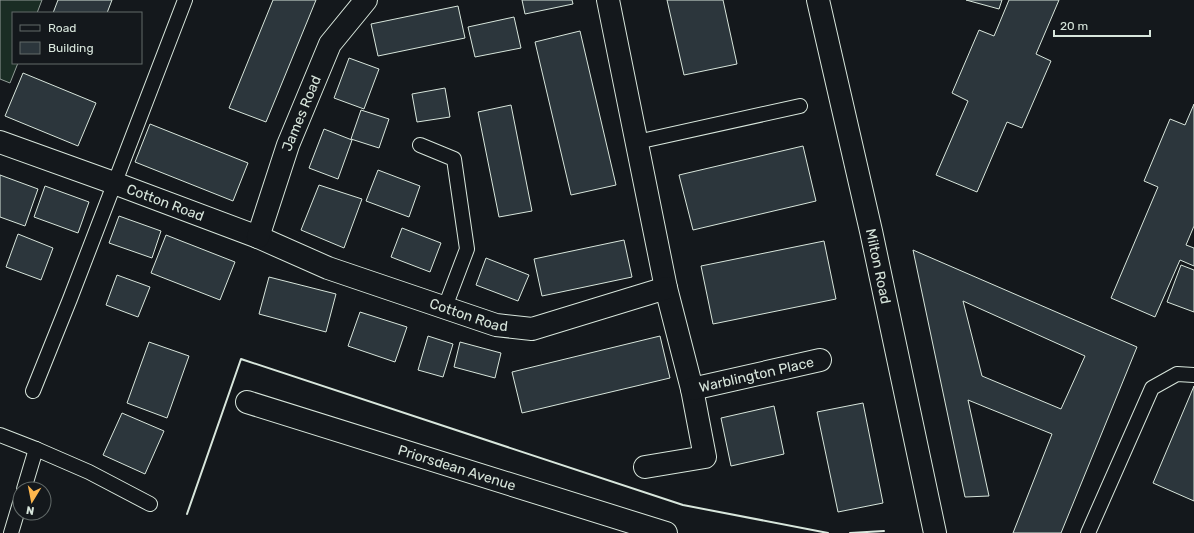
<svg xmlns="http://www.w3.org/2000/svg" width="1194" height="533" viewBox="0 0 1194 533" font-family="Rubik,sans-serif">
  <style>
    .green { fill: #1a2d24; stroke: #939e99 }
    .building { fill: #2c363c; stroke: #d8e6dc; fill-rule: evenodd }
    .lines { fill: none; stroke-linecap: round; stroke-linejoin: round }
    .service-casing { stroke: #d8e6dc; stroke-width: 16 }
    .minor-casing { stroke: #d8e6dc; stroke-width: 24 }
    .primary-casing { stroke: #d8e6dc; stroke-width: 24 }
    .service { stroke: #14181c; stroke-width: 14 }
    .minor { stroke: #14181c; stroke-width: 22 }
    .primary { stroke: #14181c; stroke-width: 22 }
    .wall { stroke: #d8e6dc; stroke-width: 2 }
    .labels { text-anchor: middle; stroke-width: 3; stroke-linejoin: round; paint-order: stroke }
    .street-label { font-size: 14px; fill: #d8e6dc; stroke: #14181c }
  </style>
  <rect width="100%" height="100%" fill="#14181c"/>
  <!-- green -->
  <polygon class="green" points="0,0 42,0 37,13 13,13 13,63 18,63 10,83 0,79"/>
  <!-- building -->
  <g class="building">
    <polygon points="58,0 112,0 107,13 53,13"/>
    <polygon points="273,0 316,0 266,122 229,108"/>
    <polygon points="522,0 572,0 573,4 525,14"/>
    <polygon points="667,0 723,0 737,64 684,75"/>
    <polygon points="966,0 1002,0 999,9"/>
    <polygon points="1009,0 1059,0 1036,54 1051,61 1022,128 1007,122 977,192 936,175 968,101 952,93 979,30 994,36"/>
    <polygon points="458,6 465,38 378,56 371,24"/>
    <polygon points="514,17 521,48 475,57 468,27"/>
    <polygon points="580,31 616,185 571,195 535,42"/>
    <polygon points="349,58 379,69 364,109 334,98"/>
    <polygon points="23,73 96,103 78,146 5,116"/>
    <polygon points="445,88 450,117 417,122 412,94"/>
    <polygon points="1194,104 1194,226 1186,245 1194,248 1194,266 1180,260 1155,317 1111,298 1158,187 1144,181 1170,119 1185,125"/>
    <polygon points="511,105 532,211 499,217 478,112"/>
    <polygon points="361,110 389,119 379,148 351,139"/>
    <polygon points="150,124 248,163 233,201 135,162"/>
    <polygon points="324,129 352,140 338,179 309,168"/>
    <polygon points="803,146 816,201 693,230 679,175"/>
    <polygon points="378,170 420,186 409,217 366,201"/>
    <polygon points="0,175 38,189 25,226 0,217"/>
    <polygon points="319,185 362,199 344,248 301,230"/>
    <polygon points="45,186 89,202 78,233 34,217"/>
    <polygon points="119,216 161,231 152,258 109,243"/>
    <polygon points="402,228 441,243 430,272 391,257"/>
    <polygon points="18,234 53,248 41,280 6,267"/>
    <polygon points="166,235 235,262 220,300 151,273"/>
    <polygon points="624,240 632,277 542,296 534,259"/>
    <polygon points="824,241 836,299 713,324 701,266"/>
    <path d="M913 250 1137 347 1061 533H1013L1052 434 968 400 989 496 965 497ZM963 301 1085 356 1061 409 982 376Z"/>
    <polygon points="486,258 529,275 518,301 476,285"/>
    <polygon points="1181,265 1194,270 1194,312 1167,302"/>
    <polygon points="117,275 150,287 138,317 106,305"/>
    <polygon points="269,277 336,294 326,332 259,314"/>
    <polygon points="360,312 407,327 395,362 348,346"/>
    <polygon points="428,336 453,344 443,377 418,370"/>
    <polygon points="660,336 670,378 522,413 512,372"/>
    <polygon points="149,342 189,356 167,418 127,403"/>
    <polygon points="460,342 501,353 495,378 454,367"/>
    <polygon points="1194,386 1194,501 1153,483"/>
    <polygon points="863,403 883,503 838,512 817,412"/>
    <polygon points="774,406 784,454 731,466 721,418"/>
    <polygon points="122,413 164,431 145,474 103,455"/>
  </g>
  <g class="lines">
    <!-- service casing -->
    <g class="service-casing">
      <g id="service">
        <polyline points="637,142 800,106"/>
        <polyline points="420,145 454,159 467,249 445,307"/>
        <polyline points="33,391 70,299 185,0"/>
        <polyline points="0,435 36,449 89,472 150,504"/>
        <polyline points="24,489 36,449"/>
        <polyline points="11,533 20,503"/>
        <polyline points="1088,533 1152,388 1177,374 1194,375"/>
      </g>
    </g>
    <!-- minor casing -->
    <g class="minor-casing">
      <g id="minor">
        <polyline points="608,0 666,288 692,389 705,457 645,467"/>
        <path id="s1" d="M0 142 114 183 258 237 328 268 496 325 532 329 666 288"/>
        <path id="s2" d="M258 237 288 145 330 44 366 0"/>
        <path id="s3" d="M692 389 820 360"/>
        <path id="s4" d="M247 402 666 533"/>
      </g>
    </g>
    <!-- primary casing -->
    <g class="primary-casing">
      <g id="primary">
        <path id="s5" d="M818 0 871 231 935 533"/>
      </g>
    </g>
    <!-- service -->
    <use href="#service" class="service"/>
    <!-- minor -->
    <use href="#minor" class="minor"/>
    <!-- primary -->
    <use href="#primary" class="primary"/>
    <!-- wall -->
    <g class="wall">
      <polyline points="187,514 241,359 683,505 828,533"/>
      <polyline points="850,533 884,531"/>
    </g>
  </g>
  <g class="labels">
    <!-- street labels -->
    <g class="street-label">
      <text dy="5" stroke="none"><textPath href="#s2" startOffset="131">James Road</textPath></text>
      <text dy="5" stroke="none"><textPath href="#s1" startOffset="176">Cotton Road</textPath></text>
      <text dy="5" stroke="none"><textPath href="#s5" startOffset="273">Milton Road</textPath></text>
      <text dy="5" stroke="none"><textPath href="#s1" startOffset="500">Cotton Road</textPath></text>
      <text dy="5" stroke="none"><textPath href="#s3" startOffset="66">Warblington Place</textPath></text>
      <text dy="5" stroke="none"><textPath href="#s4" startOffset="220">Priorsdean Avenue</textPath></text>
    </g>
  </g>
  <!-- legend -->
  <rect x="12" y="12" width="130" height="52" fill="#14181c" stroke="#626a69"/>
  <rect x="20" y="25" width="20" height="6" fill="#14181c" stroke="#626a69"/>
  <text x="48" y="32" font-size="12" fill="#d8e6dc">Road</text>
  <rect x="20" y="42" width="20" height="12" fill="#2c363c" stroke="#626a69"/>
  <text x="48" y="52" font-size="12" fill="#d8e6dc">Building</text>
  <!-- north arrow -->
  <g transform="translate(32 501) rotate(190)"><circle r="19" fill="#14181c" stroke="#626a69"/>
  <path d="M0-3L7 15L0 10L-7 15Z" fill="#ffb74d"/>
  <text y="-6" font-size="11" font-weight="bold" text-anchor="middle" fill="#d8e6dc">N</text>
  </g>
  <!-- scale -->
  <path d="M1054 30v6h96v-6" fill="none" stroke="#d8e6dc" stroke-width="2"/>
  <text x="1060" y="30" font-size="12" fill="#d8e6dc" stroke="#14181c" stroke-width="3" paint-order="stroke">20 m</text>
</svg>
